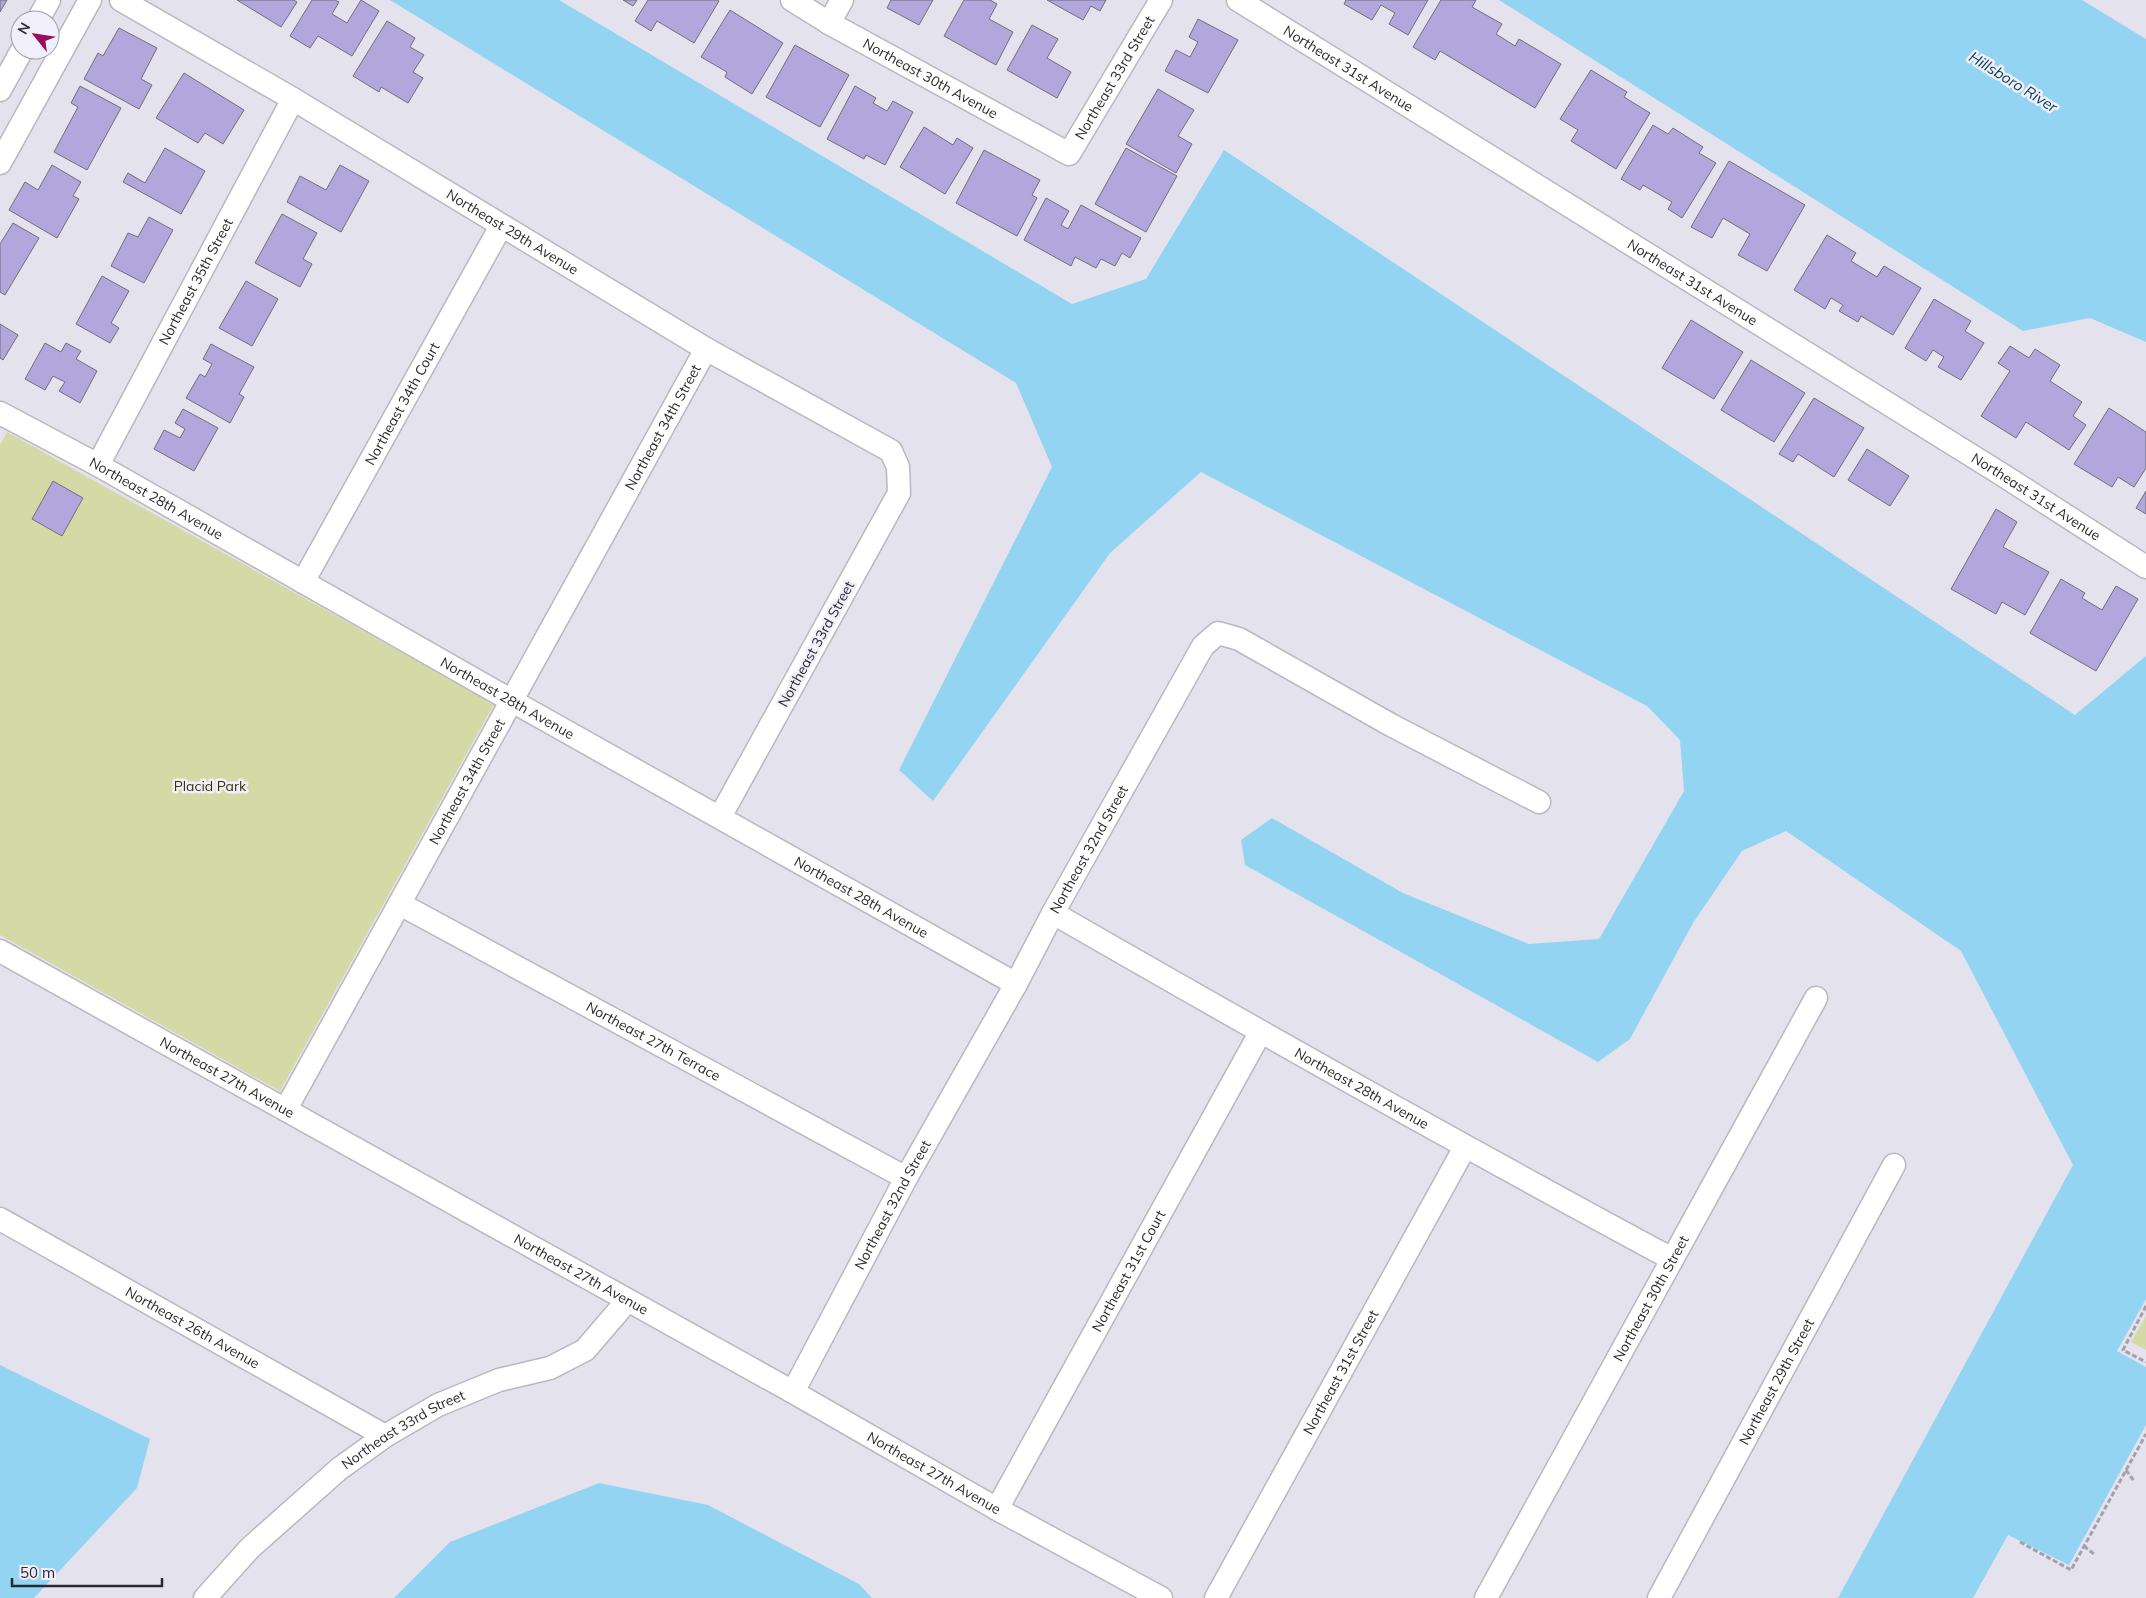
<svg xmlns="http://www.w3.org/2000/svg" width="2146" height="1598" viewBox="0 0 2146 1598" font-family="Mulish,sans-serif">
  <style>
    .green { fill: #d3daa5 }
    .water { fill: #94d4f3 }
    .building { fill: #b1a7dd; stroke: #706f78 }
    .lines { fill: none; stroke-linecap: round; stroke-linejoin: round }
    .street-casing { stroke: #b9b7c1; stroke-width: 25 }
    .path { stroke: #a3a2aa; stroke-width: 3; stroke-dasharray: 5 2.5; stroke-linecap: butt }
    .street { stroke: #fff; stroke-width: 22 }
    .labels { text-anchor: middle; stroke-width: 5; stroke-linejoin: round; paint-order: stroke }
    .street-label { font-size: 14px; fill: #2a292d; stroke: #f1f0fa }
    .park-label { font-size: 14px; fill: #323506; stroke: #f1f0fa }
    .water-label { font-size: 15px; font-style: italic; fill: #033d52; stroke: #f1f0fa }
  </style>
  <rect width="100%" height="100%" fill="#e4e3ed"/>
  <!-- green -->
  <g class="green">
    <polygon points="7,432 494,704 280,1091 0,935 0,445"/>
    <polygon points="2146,1316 2146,1350 2131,1342"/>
  </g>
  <!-- water -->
  <g class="water">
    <polygon points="390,0 559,0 1072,304 1146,279 1224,150 2075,715 2146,656 2146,1299 2117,1351 2146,1367 2146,1425 2069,1565 2008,1535 1973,1598 1838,1598 2073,1165 1961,951 1786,831 1742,851 1693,923 1630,1039 1598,1062 1245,865 1241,840 1272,818 1403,893 1529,944 1599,939 1684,791 1680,740 1647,706 1201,472 1110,553 933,801 899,770 1052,467 1016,383"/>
    <polygon points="1499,0 2082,0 2146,39 2146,342 2090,318 2023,331"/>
    <polygon points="0,1365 150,1439 137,1488 34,1598 0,1598"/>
    <polygon points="599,1483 708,1505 859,1584 872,1598 394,1598 450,1542"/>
  </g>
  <!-- building -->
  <g class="building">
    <polygon points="0,0 7,0 0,12"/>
    <polygon points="237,0 294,0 297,2 281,27"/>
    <polygon points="312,0 335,0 339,2 332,14 347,23 361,0 379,11 352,56 318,36 310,48 290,36"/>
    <polygon points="623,0 637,0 633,6"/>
    <polygon points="648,0 717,0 719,1 694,43 657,21 651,31 635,21"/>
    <polygon points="891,0 933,0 919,25 887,8"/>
    <polygon points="964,0 990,0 997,4 989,19 1013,32 996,65 944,36"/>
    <polygon points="1047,0 1106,0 1100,11 1091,6 1083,20"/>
    <polygon points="1346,0 1428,0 1408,35 1389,24 1395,13 1381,5 1372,20 1344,4"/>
    <polygon points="1441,0 1476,0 1472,7 1502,24 1496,34 1515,46 1519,39 1561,64 1535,108 1440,51 1435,60 1413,47"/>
    <polygon points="730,10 783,43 752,94 725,77 727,72 701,57"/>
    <polygon points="1198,19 1238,40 1208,93 1165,71 1176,50 1190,57 1198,42 1189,37"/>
    <polygon points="387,21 415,38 410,47 424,55 413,72 423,78 408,103 381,87 379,92 353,76"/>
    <polygon points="1032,25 1058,39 1047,58 1071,72 1057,98 1007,70"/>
    <polygon points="119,28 157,48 141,79 152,85 139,109 84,79 98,53 103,56"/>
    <polygon points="795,45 849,75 820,127 766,97"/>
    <polygon points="1591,70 1627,92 1624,97 1650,113 1616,169 1571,141 1578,130 1560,119"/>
    <polygon points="184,73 244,110 223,144 205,133 198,143 156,118"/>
    <polygon points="80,86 121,108 87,170 54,152 78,107 71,103"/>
    <polygon points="855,86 876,98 873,103 887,111 893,101 913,112 885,165 866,155 864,159 827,139"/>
    <polygon points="1158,89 1194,110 1178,136 1192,144 1176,173 1126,144"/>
    <polygon points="1653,125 1668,134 1673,128 1703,147 1699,153 1716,163 1682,218 1668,209 1672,202 1643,185 1640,190 1621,179"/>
    <polygon points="924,127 953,145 957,138 973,148 945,194 900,167"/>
    <polygon points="165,148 205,171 181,214 123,182 128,173 145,183"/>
    <polygon points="1126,148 1177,176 1146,232 1095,204"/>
    <polygon points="984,150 1040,180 1032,195 1037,198 1017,236 956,203"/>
    <polygon points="1729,161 1805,205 1767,271 1738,255 1750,234 1723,218 1712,238 1691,227"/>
    <polygon points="52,165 81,182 73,196 79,199 57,238 9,210 25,182 38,190"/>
    <polygon points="340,165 369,181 341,232 287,202 300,176 326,190"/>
    <polygon points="1046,198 1069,211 1061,225 1068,229 1081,205 1141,238 1130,258 1122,253 1115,266 1101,259 1096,268 1075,257 1071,266 1024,240"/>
    <polygon points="282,214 317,233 303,259 312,264 300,287 255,263"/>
    <polygon points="149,217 173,230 144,283 111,266 128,233 138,237"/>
    <polygon points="13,223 39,238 5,295 0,292 0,244"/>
    <polygon points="1827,235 1856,253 1851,261 1877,277 1884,266 1921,288 1893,335 1861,316 1858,322 1839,311 1843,305 1831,298 1825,309 1794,290"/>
    <polygon points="102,276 129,291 111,323 119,328 110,343 76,324"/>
    <polygon points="246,281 278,299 252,346 219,328"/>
    <polygon points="1934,299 1971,321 1965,331 1984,343 1961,380 1938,367 1944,357 1933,350 1926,361 1905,348"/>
    <polygon points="1691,320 1743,352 1714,399 1662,368"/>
    <polygon points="0,324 18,335 3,360 0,358"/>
    <polygon points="45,343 61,352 66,343 81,351 76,359 97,371 80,403 59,391 65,382 53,376 45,390 25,379"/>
    <polygon points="211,344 254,367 239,394 244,397 230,423 186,398 200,374 205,377 212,364 203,359"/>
    <polygon points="2010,346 2029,358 2035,349 2060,365 2050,381 2082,402 2073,416 2086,425 2069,450 2026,422 2016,438 1981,416 2010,371 1998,363"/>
    <polygon points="1751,360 1805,393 1774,442 1721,410"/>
    <polygon points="1814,398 1864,428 1834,477 1798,454 1793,462 1779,454"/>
    <polygon points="2109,408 2146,432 2146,468 2134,487 2118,477 2112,487 2074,464"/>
    <polygon points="183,409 218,428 194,471 154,449 164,430 180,438 185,429 175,423"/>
    <polygon points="1867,449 1909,476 1890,506 1848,480"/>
    <polygon points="53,481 83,498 62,536 32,519"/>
    <polygon points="2146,491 2146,514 2136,508"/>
    <polygon points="1996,509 2017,522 2003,547 2049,572 2025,615 2002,602 1996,614 1951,589"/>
    <polygon points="2061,579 2085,593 2082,598 2102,610 2116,586 2138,599 2096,671 2030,633"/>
  </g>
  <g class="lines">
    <!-- street casing -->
    <g class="street-casing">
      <g id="street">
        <path id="s1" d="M121 0 293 99 706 349 891 451 898 467 899 493 720 817"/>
        <path id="s2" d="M792 0 829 23 1069 154 1161 0"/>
        <path id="s3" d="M1238 0 1998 472 2146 567"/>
        <polyline points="38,20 49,0"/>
        <polyline points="829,23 842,0"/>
        <polyline points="0,90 22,50"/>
        <polyline points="0,163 90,0"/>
        <path id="s4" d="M0 413 98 465 512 701 1016 984"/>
        <path id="s5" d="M98 465 293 99"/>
        <path id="s6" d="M303 582 501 226"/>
        <path id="s7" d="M400 904 906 1178"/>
        <path id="s8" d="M1053 913C1258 1031 1464 1147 1672 1259"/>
        <path id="s9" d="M0 951 793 1392 997 1509 1161 1598"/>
        <path id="s10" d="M286 1109 706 349"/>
        <path id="s11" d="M0 1219 385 1436"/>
        <path id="s12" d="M793 1392 906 1178 1016 984 1053 913 1203 646 1218 633 1239 639 1391 725 1539 802"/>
        <path id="s13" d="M997 1509 1260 1033"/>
        <path id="s14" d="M205 1598 250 1548 339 1469 385 1436 438 1405 499 1380 550 1368 585 1350 627 1301"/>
        <path id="s15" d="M1216 1598 1465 1147"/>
        <path id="s16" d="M1486 1598 1816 998"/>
        <path id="s17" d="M1659 1598 1894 1165"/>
      </g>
    </g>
    <!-- path -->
    <g class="path">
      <polyline points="2146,1306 2123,1350 2146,1362"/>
      <polyline points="2126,1470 2134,1481"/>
      <polyline points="2020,1542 2071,1570 2146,1434"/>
      <polyline points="2084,1546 2095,1555"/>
    </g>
    <!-- street -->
    <use href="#street" class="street"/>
  </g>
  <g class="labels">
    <!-- street labels -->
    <g class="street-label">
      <text dy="5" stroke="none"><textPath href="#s3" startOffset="130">Northeast 31st Avenue</textPath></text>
      <text dy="5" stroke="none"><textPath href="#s2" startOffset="406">Northeast 33rd Street</textPath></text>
      <text dy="5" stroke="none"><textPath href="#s2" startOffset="159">Northeast 30th Avenue</textPath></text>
      <text dy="5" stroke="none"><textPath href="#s1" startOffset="455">Northeast 29th Avenue</textPath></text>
      <text dy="5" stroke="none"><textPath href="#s5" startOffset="208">Northeast 35th Street</textPath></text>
      <text dy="5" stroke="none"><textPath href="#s3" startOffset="535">Northeast 31st Avenue</textPath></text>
      <text dy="5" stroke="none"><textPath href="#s6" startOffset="204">Northeast 34th Court</textPath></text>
      <text dy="5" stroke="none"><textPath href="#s10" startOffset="779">Northeast 34th Street</textPath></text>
      <text dy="5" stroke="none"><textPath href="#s3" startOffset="940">Northeast 31st Avenue</textPath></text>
      <text dy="5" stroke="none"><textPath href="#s4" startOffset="178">Northeast 28th Avenue</textPath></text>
      <text transform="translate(816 644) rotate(-61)" y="5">Northeast 33rd Street</text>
      <text dy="5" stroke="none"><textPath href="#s4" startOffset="582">Northeast 28th Avenue</textPath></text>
      <text dy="5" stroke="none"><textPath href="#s10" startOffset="374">Northeast 34th Street</textPath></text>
      <text dy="5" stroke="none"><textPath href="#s12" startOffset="618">Northeast 32nd Street</textPath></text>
      <text dy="5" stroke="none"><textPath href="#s4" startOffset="988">Northeast 28th Avenue</textPath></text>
      <text dy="5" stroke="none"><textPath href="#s7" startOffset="288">Northeast 27th Terrace</textPath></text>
      <text dy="5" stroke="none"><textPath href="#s9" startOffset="260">Northeast 27th Avenue</textPath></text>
      <text dy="5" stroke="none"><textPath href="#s8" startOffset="355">Northeast 28th Avenue</textPath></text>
      <text dy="5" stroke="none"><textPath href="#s12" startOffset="212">Northeast 32nd Street</textPath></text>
      <text dy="5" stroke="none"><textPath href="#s13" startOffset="272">Northeast 31st Court</textPath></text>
      <text dy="5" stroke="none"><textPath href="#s9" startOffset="665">Northeast 27th Avenue</textPath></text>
      <text dy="5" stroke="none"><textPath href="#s16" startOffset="342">Northeast 30th Street</textPath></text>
      <text dy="5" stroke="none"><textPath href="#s11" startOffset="221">Northeast 26th Avenue</textPath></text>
      <text dy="5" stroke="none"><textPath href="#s15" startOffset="258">Northeast 31st Street</textPath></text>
      <text dy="5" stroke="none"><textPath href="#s17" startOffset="246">Northeast 29th Street</textPath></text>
      <text dy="5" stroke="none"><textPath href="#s14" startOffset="262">Northeast 33rd Street</textPath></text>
      <text dy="5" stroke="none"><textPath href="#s9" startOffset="1070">Northeast 27th Avenue</textPath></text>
    </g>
    <!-- park labels -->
    <g class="park-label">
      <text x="210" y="791">Placid Park</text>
    </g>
    <!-- water labels -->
    <g class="water-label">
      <text transform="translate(2013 82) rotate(32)" y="5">Hillsboro River</text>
    </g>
  </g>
  <!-- north arrow -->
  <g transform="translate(35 35) rotate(300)"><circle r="24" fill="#f1f0fa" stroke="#a1a0a8"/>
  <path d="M0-4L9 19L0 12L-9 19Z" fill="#990d60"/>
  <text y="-8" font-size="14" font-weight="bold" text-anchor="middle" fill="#2a292d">N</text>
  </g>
  <!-- scale -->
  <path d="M12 1578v8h150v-8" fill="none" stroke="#2a292d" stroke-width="2.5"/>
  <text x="20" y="1578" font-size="15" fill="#2a292d" stroke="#f1f0fa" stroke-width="4" paint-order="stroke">50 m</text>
</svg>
